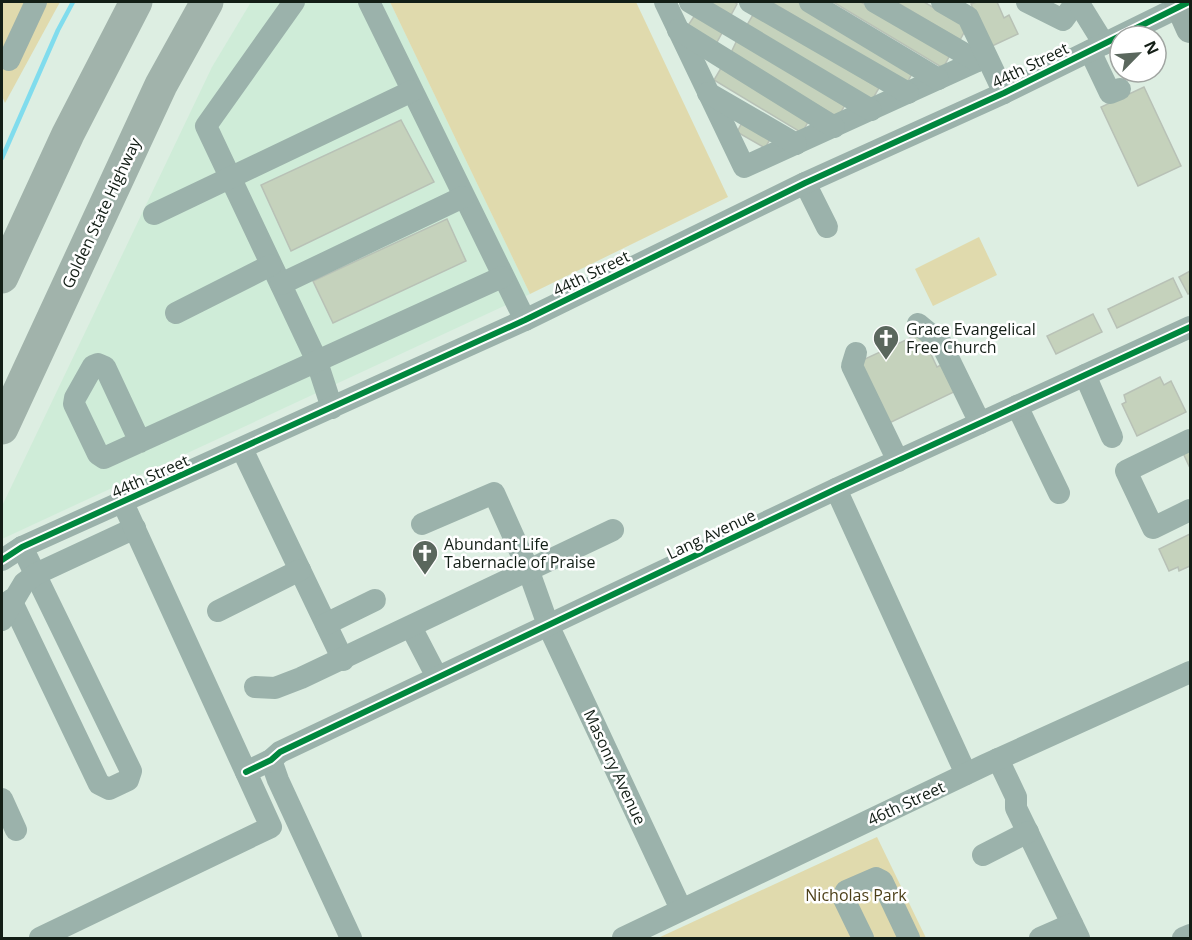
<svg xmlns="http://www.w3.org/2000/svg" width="1192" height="940" viewBox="0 0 1192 940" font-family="'Open Sans',sans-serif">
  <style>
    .built { fill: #cfecd8 }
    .green { fill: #e0daad }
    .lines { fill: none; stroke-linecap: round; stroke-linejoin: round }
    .stream { stroke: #80dced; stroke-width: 4.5 }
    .building { fill: #c5d2bc; stroke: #b8c1b6; stroke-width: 1.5 }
    .minor { stroke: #9bb2ab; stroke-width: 22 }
    .major { stroke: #98ada6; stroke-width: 28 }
    .highway { stroke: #a1b3ab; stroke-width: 33 }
    .cycleway-casing { stroke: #fff; stroke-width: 10 }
    .cycleway { stroke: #00873e; stroke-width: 6 }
    .labels { text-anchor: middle; stroke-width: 5; stroke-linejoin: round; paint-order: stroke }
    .street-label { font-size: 16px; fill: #131e16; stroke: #fff }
    .poi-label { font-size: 16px; fill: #131e16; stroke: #fff; text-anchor: start }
    .park-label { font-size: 16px; fill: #4d4019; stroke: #fff }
  </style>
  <rect width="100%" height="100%" fill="#ddeee2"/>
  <!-- built -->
  <polygon class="built" points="251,2 390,2 530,294 2,539 2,506 212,67"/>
  <!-- green -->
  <g class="green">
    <polygon points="2,2 60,2 5,103 2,96"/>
    <polygon points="390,2 636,2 728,197 530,294"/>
    <polygon points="979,237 997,275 933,306 915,269"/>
    <polygon points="877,837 926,938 658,938"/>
  </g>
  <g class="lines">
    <!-- stream -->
    <polyline class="stream" points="2,158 58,30 73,2"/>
  </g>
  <!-- building -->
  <g class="building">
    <polygon points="708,2 734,2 737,4 731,15"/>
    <polygon points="771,2 798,2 914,70 907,83"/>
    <polygon points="833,2 861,2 950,55 943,68"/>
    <polygon points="896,2 924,2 967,27 960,40"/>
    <polygon points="977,2 997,2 1004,18 1009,15 1018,34 990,47 971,4"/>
    <polygon points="754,13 879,88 872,100 747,25"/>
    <polygon points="695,15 723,31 716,44 687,27"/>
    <polygon points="737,40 845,105 838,117 730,55"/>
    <polygon points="721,68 809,120 802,133 714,80"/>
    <polygon points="1144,87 1181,166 1138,186 1101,107"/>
    <polygon points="744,119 772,136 765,148 737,132"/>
    <polygon points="401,120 434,182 291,251 261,185"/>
    <polygon points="447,219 466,261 333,323 313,281"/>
    <polygon points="1190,271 1190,293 1188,294 1179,277"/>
    <polygon points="1173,278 1182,297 1117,328 1108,309"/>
    <polygon points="1093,314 1102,332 1056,354 1047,336"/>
    <polygon points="921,333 937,367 945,363 958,390 883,426 854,364"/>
    <polygon points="1160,377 1164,385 1171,381 1186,412 1137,436 1122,404 1126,402 1124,395"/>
    <polygon points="1190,446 1190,465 1189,466 1183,453"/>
    <polygon points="1190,534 1190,566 1179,571 1178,567 1169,571 1159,549"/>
  </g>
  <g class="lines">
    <!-- minor -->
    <g class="minor">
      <polyline points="294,2 206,126 316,359 332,408"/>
      <polyline points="369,2 525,320"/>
      <polyline points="665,2 744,167 986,57"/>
      <polyline points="690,2 871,110"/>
      <polyline points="750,2 908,93"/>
      <polyline points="810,2 938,79"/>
      <polyline points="875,2 977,61"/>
      <polyline points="942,2 968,17 1004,93"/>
      <polyline points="1027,2 1063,20 1076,2"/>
      <polyline points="1078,2 1104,44"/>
      <polyline points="678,30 834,127"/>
      <polyline points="1090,51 1110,93 1120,89"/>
      <polyline points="9,60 36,2"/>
      <polyline points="708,93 796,144"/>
      <polyline points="805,183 827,227"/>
      <polyline points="154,214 412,91"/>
      <polyline points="281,284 463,197"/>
      <polyline points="176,313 271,265"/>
      <polyline points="918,324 941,343 980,423"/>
      <polyline points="856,353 852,366 898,461"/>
      <polyline points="1085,375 1112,437"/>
      <polyline points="1017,406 1059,493"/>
      <polyline points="1190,440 1126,471 1153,528 1190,510"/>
      <polyline points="140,442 105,367 98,364 93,366 75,398 74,404 98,454 104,458 502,277"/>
      <polyline points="242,449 343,660"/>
      <polyline points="836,489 966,774"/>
      <polyline points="422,524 494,493 528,569 548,625 681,909"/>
      <polyline points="2,560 22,547 525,320 805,183 1004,93 1189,2"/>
      <polyline points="11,600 99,784 109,789 128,780 131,771 22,547"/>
      <polyline points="218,611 300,570"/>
      <polyline points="2,620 24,583 36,574 135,528"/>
      <polyline points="326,624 375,600"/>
      <polyline points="411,627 437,677"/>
      <polyline points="255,687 275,688 301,678 613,530"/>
      <polyline points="998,759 1016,797 1016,808 1079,938"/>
      <polyline points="271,760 278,780 351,938"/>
      <polyline points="246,772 271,760 280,752 836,489 1190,327"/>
      <polyline points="2,799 16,830"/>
      <polyline points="983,855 1028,832"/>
      <polyline points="40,938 271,827 123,503"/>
      <polyline points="623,938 985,765 1190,672"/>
      <polyline points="863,938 843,897 846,891 876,878 882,881 909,938"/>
      <polyline points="1040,938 1072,924"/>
      <polyline points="1183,938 1190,935"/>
    </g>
    <!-- major -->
    <polyline class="major" points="1178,2 1190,29"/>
    <!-- highway -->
    <g class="highway">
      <polyline points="2,277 68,134 136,2"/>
      <polyline points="2,428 161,85 207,2"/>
    </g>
    <!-- cycleway casing -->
    <g class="cycleway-casing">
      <g id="cycleway">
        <polyline points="2,560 22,547 525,320 805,183 1004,93 1189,2"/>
        <polyline points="246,772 271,760 280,752 836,489 1190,327"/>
      </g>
    </g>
    <!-- cycleway -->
    <use href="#cycleway" class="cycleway"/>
  </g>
  <!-- icons -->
  <defs>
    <g id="church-pin" transform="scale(1.35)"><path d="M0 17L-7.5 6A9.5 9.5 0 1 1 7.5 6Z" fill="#5a675d" stroke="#fff"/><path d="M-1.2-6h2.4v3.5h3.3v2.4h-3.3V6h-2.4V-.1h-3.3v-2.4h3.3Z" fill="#fff"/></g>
  </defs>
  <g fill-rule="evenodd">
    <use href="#church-pin" x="886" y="338"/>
    <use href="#church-pin" x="425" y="553"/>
  </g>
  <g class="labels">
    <!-- street labels -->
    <g class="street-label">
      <text transform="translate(1030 65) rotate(-26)" y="6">44th Street</text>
      <text transform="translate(101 213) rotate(-65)" y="6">Golden State Highway</text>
      <text transform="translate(591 273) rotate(-26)" y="6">44th Street</text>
      <text transform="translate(150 476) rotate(-24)" y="6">44th Street</text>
      <text transform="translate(711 534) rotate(-25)" y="6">Lang Avenue</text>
      <text transform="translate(615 767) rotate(65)" y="6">Masonry Avenue</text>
      <text transform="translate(906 803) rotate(-25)" y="6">46th Street</text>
    </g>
    <!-- poi labels -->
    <g class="poi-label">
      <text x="906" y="335">Grace Evangelical<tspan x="906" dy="18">Free Church</tspan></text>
      <text x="444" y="550">Abundant Life<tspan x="444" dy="18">Tabernacle of Praise</tspan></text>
    </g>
    <!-- park labels -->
    <g class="park-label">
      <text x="856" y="901">Nicholas Park</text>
    </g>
  </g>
  <!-- border -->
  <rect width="1192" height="940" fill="none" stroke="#131e16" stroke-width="6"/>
  <!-- north arrow -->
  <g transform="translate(1138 54) rotate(65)"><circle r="28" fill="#ffffff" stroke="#a1a5a2" stroke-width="1.5"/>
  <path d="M0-4.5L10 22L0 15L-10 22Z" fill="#5a675d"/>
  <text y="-9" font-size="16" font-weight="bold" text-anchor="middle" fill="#131e16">N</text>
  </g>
</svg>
